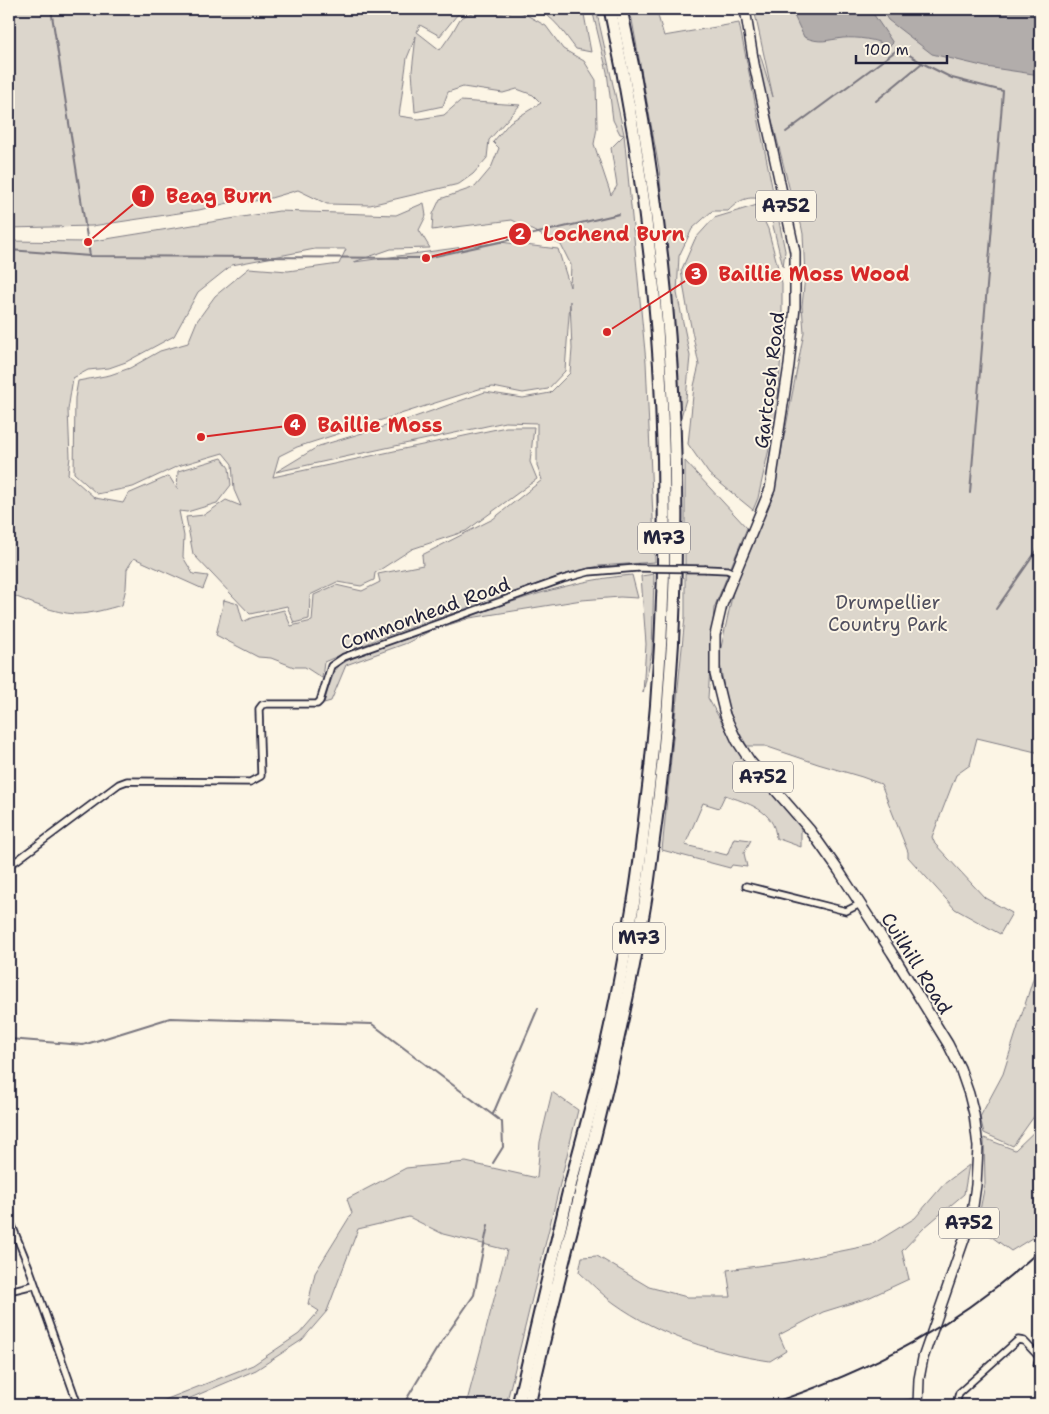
<svg xmlns="http://www.w3.org/2000/svg" width="1049" height="1414" viewBox="0 0 1049 1414" font-family="'Shantell Sans',sans-serif">
  <style>
    .green { fill: #dcd6cc; stroke: #7f7c84 }
    .water { fill: #b2adab; stroke: #78757e }
    .lines { fill: none; stroke-linecap: round; stroke-linejoin: round }
    .stream { stroke: #78757e; stroke-width: 2 }
    .minor-casing { stroke: #22223b; stroke-width: 9 }
    .primary-casing { stroke: #22223b; stroke-width: 12 }
    .motorway-casing { stroke: #22223b; stroke-width: 15 }
    .minor { stroke: #fcf5e5; stroke-width: 5.5 }
    .primary { stroke: #fcf5e5; stroke-width: 9 }
    .motorway { stroke: #fcf5e5; stroke-width: 11 }
    .rail { stroke: #22223b; stroke-width: 2 }
    .minor-bridge-casing { stroke: #22223b; stroke-width: 9; stroke-linecap: butt }
    .minor-bridge { stroke: #fcf5e5; stroke-width: 5.5 }
    .labels { text-anchor: middle; stroke-width: 4; stroke-linejoin: round; paint-order: stroke }
    .shield { fill: #fcf5e5; stroke: #63616e; stroke-width: 1 }
    .shield-label { font-size: 18px; font-weight: bold; fill: #22223b }
    .street-label { font-size: 19px; fill: #22223b; stroke: #fcf5e5 }
    .park-label { font-size: 19px; fill: #504f5f; stroke: #fcf5e5 }
    .leader { fill: none; stroke: #d62828; stroke-width: 2 }
    .callout-dot { fill: #d62828; stroke: #fcf5e5; stroke-width: 2 }
    .mark-label { font-size: 15px; text-anchor: middle; font-weight: bold; fill: #fff }
    .callout-label { font-size: 20px; text-anchor: middle; font-weight: bold; fill: #d62828; stroke: #fcf5e5; stroke-width: 4; stroke-linejoin: round; paint-order: stroke }
  </style>
  <rect width="100%" height="100%" fill="#fcf5e5"/>
  <filter id="ink" filterUnits="userSpaceOnUse"><feTurbulence type="fractalNoise" baseFrequency=".02" numOctaves="2"/><feDisplacementMap in="SourceGraphic" scale="10" xChannelSelector="R" yChannelSelector="G"/><feConvolveMatrix kernelMatrix="1 2 1 2 8 2 1 2 1" color-interpolation-filters="sRGB"/></filter>
  <g filter="url(#ink)">
    <!-- green -->
    <g class="green">
      <path d="M9 9H468L457 15 440 36 420 25 417 32 440 50 452 33 460 19 468 14 479 12 502 13 518 10 546 26 563 49 584 61 596 80 597 128 594 144 611 195 617 186 611 148 624 135 620 134 613 120 607 72 592 9H596L624 134 646 362 655 562 599 566 572 572 378 639 324 662 322 678 305 667H294L271 658 258 657 216 635 224 600 238 604 243 622 251 618 284 610 291 626 312 621 314 595 336 585 362 591 380 582 378 574 423 565 422 555 493 519 542 480 537 466V423L505 422 276 472 319 446 409 419 485 392 523 398 550 393 570 373 572 349 570 301 565 371 548 389 523 393 493 387 479 389 297 447 279 456 273 477 506 427H534L530 462 537 479 466 531 412 549 375 573 374 580 361 586 337 582 310 595 309 619 294 623 287 606 250 614 193 554 186 517 204 515 226 500 241 506 234 490 232 464 223 453 178 466 133 487 97 494 74 473 75 398 78 381 110 375 130 368 160 351 188 343 197 321 215 296 249 268 288 271 339 264 346 249H315L232 265 198 292 174 336 126 362 109 368 88 370 73 378 68 410 70 457 68 474 95 498 123 503 128 494 169 476 177 489 178 471 222 458 229 468 231 485 217 503 187 512 179 511 184 536 183 557 193 574 208 576 203 589 134 558 127 569 126 588 122 605C107 609 91 614 76 614 53 613 30 602 9 594V241L88 242 279 211 396 215 424 203 426 216 419 230 430 248 391 249 354 262 500 242 558 249 570 287 571 265 561 245 512 220 432 230 433 214 440 199 475 187 491 168 499 148 493 142 510 122 541 103 533 95 517 89 503 93 463 87 448 92 443 106 415 112 412 71 416 36 407 58 399 116 419 119 444 115 460 101 520 105 489 140 487 158 473 174 459 184 370 205 327 204 298 190 271 198 249 202 245 199 199 210 92 226 9 228Z"/>
      <path d="M536 9H583L591 52 576 49C565 35 554 16 536 9Z"/>
      <path d="M630 9H656L664 36 739 23 785 251 783 267 767 201C750 195 741 198 728 211H712L692 229 679 256 677 293 690 356 686 399 681 417 659 168Z"/>
      <polygon points="754,9 1040,9 1040,753 977,738 970,765 956,775 932,837 935,844 985,898 1012,913 1000,934 955,909 908,857 908,852 881,784 862,777 818,764 765,746 747,746 734,723 726,701 719,657 733,592 777,474 804,332 802,306 805,276 803,234 801,224 793,203 756,56 760,54 773,97"/>
      <polygon points="757,205 768,229 782,283 782,338 777,413 758,498 753,510 709,474 688,444 694,386 699,365 687,307 681,271 695,239 714,218"/>
      <path d="M685 461 747 528 714 608 708 698 738 751 801 826V847L776 838C775 810 747 803 725 795L719 808 703 803 685 845 727 855 734 838 751 840 744 853 747 867 732 865 730 868 662 850 685 617Z"/>
      <polygon points="654,574 652,652 643,693 646,644 641,576"/>
      <path d="M632 575 638 598 620 597 582 600 470 618 430 631 407 643 346 665 331 701 324 703C327 694 332 673 338 667 350 655 397 642 415 636 486 612 557 581 632 575Z"/>
      <polygon points="1040,957 1040,1108 1013,1146 984,1133 980,1117 1003,1074"/>
      <polygon points="552,1092 578,1110 506,1405 466,1405 507,1250 443,1234 409,1217 358,1229 327,1311 302,1340 256,1370 174,1405 152,1405 253,1365 299,1334 319,1311 308,1304 315,1273 352,1213 347,1199 406,1168 466,1162 537,1178 540,1142"/>
      <polygon points="1040,1126 1040,1233 1011,1251 977,1226 985,1184 984,1138 1015,1150"/>
      <path d="M969 1165 964 1194 925 1227 902 1251 909 1279 868 1298 823 1312 779 1335 786 1351 770 1361C715 1353 660 1336 614 1303 601 1294 590 1282 579 1272L582 1257 597 1256 649 1287 687 1297H731L727 1270 787 1262 871 1245 915 1218 944 1184Z"/>
    </g>
    <!-- water -->
    <g class="water">
      <path d="M791 9H870L893 43 889 47C877 39 857 37 843 38 826 40 821 44 804 37Z"/>
      <polygon points="881,9 1040,9 1040,75 986,67 932,54 888,20"/>
    </g>
    <g class="lines">
      <!-- stream -->
      <g class="stream">
        <polyline points="51,9 90,256"/>
        <polyline points="922,63 952,78 1003,91 970,493"/>
        <polyline points="876,101 922,63 900,49 897,48"/>
        <polyline points="786,132 897,50 896,47"/>
        <polyline points="9,250 90,256 426,258 500,242 619,214"/>
        <polyline points="1040,351 1037,355 1036,388 1040,388"/>
        <polyline points="996,609 1040,546"/>
        <polyline points="9,1039 83,1045 170,1018 372,1024 502,1122 503,1147 493,1163"/>
        <polyline points="493,1114 538,1008"/>
        <polyline points="403,1405 436,1350 474,1295 488,1225"/>
      </g>
      <!-- minor casing -->
      <g class="minor-casing">
        <g id="minor">
          <polyline points="706,569 727,570 734,573"/>
          <polyline points="9,862 16,861 119,784 127,781 250,782 261,776 259,709 262,705 266,704 317,704 320,701 331,666 344,657 563,579 589,572 637,568"/>
          <polyline points="746,886 846,911 860,904"/>
          <polyline points="9,1218 30,1270 78,1405"/>
          <polyline points="9,1291 34,1285"/>
          <polyline points="1040,1358 1037,1365 1040,1370"/>
          <polyline points="901,1405 918,1402"/>
          <polyline points="960,1405 957,1400 959,1393 1018,1340 1024,1341 1040,1358"/>
        </g>
      </g>
      <!-- primary casing -->
      <g class="primary-casing">
        <polyline id="primary" points="745,9 754,64 795,252 795,307 789,365 770,489 722,605 715,635 715,674 725,715 737,741 750,761 810,830 839,871 892,953 948,1044 960,1068 969,1094 974,1114 978,1147 976,1185 973,1206 968,1228 923,1358 919,1379 918,1405"/>
      </g>
      <!-- motorway casing -->
      <g class="motorway-casing">
        <g id="motorway">
          <path d="M518 1405C534 1336 550 1267 567 1198 578 1154 591 1111 601 1067 614 1014 624 960 633 906 639 874 642 841 646 808 679 542 667 271 610 9"/>
          <path d="M529 1405C565 1243 613 1084 642 920 647 895 650 869 653 843 692 567 681 281 621 9"/>
        </g>
      </g>
      <!-- minor -->
      <use href="#minor" class="minor"/>
      <!-- primary -->
      <use href="#primary" class="primary"/>
      <!-- motorway -->
      <use href="#motorway" class="motorway"/>
      <!-- rail -->
      <path class="rail" d="M766 1405C871 1371 958 1325 1040 1250"/>
      <!-- minor-bridge casing -->
      <g class="minor-bridge-casing">
        <polyline id="minor-bridge" points="637,568 706,569"/>
      </g>
      <!-- minor-bridge -->
      <use href="#minor-bridge" class="minor-bridge"/>
    </g>
  </g>
  <g class="labels">
    <!-- shield labels -->
    <g class="shield">
      <rect x="756" y="190.5" width="60" height="31" rx="4"/>
      <rect x="638" y="522.5" width="52" height="31" rx="4"/>
      <rect x="733" y="761.5" width="60" height="31" rx="4"/>
      <rect x="613" y="922.5" width="52" height="31" rx="4"/>
      <rect x="939" y="1207.5" width="60" height="31" rx="4"/>
    </g>
    <g class="shield-label">
      <text x="786" y="212">A752</text>
      <text x="664" y="544">M73</text>
      <text x="763" y="783">A752</text>
      <text x="639" y="944">M73</text>
      <text x="969" y="1229">A752</text>
    </g>
    <!-- street labels -->
    <g class="street-label">
      <text transform="translate(769 380) rotate(-83)" y="7">Gartcosh Road</text>
      <text transform="translate(425 613) rotate(-20)" y="7">Commonhead Road</text>
      <text transform="translate(917 963) rotate(58)" y="7">Cuilhill Road</text>
    </g>
    <!-- park labels -->
    <g class="park-label">
      <text x="888" y="609">Drumpellier<tspan x="888" dy="22">Country Park</tspan></text>
    </g>
  </g>
  <!-- callouts -->
  <path class="leader" d="M88 242L143 196M426 258L520 234M607 332L696 274M201 437L295 425"/>
  <g class="callout-dot">
    <circle cx="88" cy="242" r="5"/>
    <circle cx="426" cy="258" r="5"/>
    <circle cx="607" cy="332" r="5"/>
    <circle cx="201" cy="437" r="5"/>
    <circle cx="143" cy="196" r="12"/>
    <circle cx="520" cy="234" r="12"/>
    <circle cx="696" cy="274" r="12"/>
    <circle cx="295" cy="425" r="12"/>
  </g>
  <g class="mark-label">
    <text x="143" y="201">1</text>
    <text x="520" y="239">2</text>
    <text x="696" y="279">3</text>
    <text x="295" y="430">4</text>
  </g>
  <g class="callout-label">
    <text x="219" y="203">Beag Burn</text>
    <text x="614" y="241">Lochend Burn</text>
    <text x="814" y="281">Baillie Moss Wood</text>
    <text x="380" y="432">Baillie Moss</text>
  </g>
  <!-- margin -->
  <rect width="1049" height="1414" fill="none" stroke="#fcf5e5" stroke-width="30"/>
  <rect x="15" y="15" width="1019" height="1384" fill="none" stroke="#22223b" stroke-width="2" filter="url(#ink)"/>
  <!-- scale -->
  <path d="M856 55v8h91v-8" fill="none" stroke="#22223b" stroke-width="2.5"/>
  <text x="864" y="55" font-size="15" fill="#22223b" stroke="#fcf5e5" stroke-width="4" paint-order="stroke">100 m</text>
</svg>
